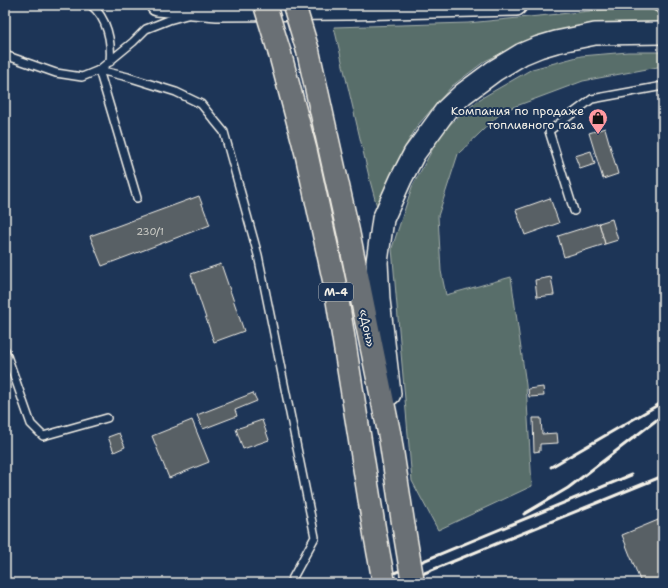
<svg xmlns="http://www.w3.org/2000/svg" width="668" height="588" viewBox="0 0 668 588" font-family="'Shantell Sans',sans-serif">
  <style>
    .green { fill: #586e6a; stroke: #a6b0a9 }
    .building { fill: #596065; stroke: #f4f1e8 }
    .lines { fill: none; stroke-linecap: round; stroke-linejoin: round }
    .service-casing { stroke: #f4f1e8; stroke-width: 10 }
    .secondary-casing { stroke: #f4f1e8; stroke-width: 24 }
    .trunk-casing { stroke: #f4f1e8; stroke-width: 25 }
    .service { stroke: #1d3557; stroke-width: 7 }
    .secondary { stroke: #1d3557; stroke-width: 21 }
    .trunk { stroke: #6b7074; stroke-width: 22 }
    .rail { stroke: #f4f1e8; stroke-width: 3 }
    .trunk-bridge-casing { stroke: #f4f1e8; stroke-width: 25; stroke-linecap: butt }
    .trunk-bridge { stroke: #6b7074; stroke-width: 22 }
    .labels { text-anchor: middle; stroke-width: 4; stroke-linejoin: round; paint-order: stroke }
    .number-label { font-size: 10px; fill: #cdcdc7 }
    .shield { fill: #1d3557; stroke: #b4b9bc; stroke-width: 1 }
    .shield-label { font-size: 11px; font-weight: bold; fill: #f4f1e8 }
    .poi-label { font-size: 12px; fill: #f4f1e8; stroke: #1d3557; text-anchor: end }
    .street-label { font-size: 12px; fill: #f4f1e8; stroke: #1d3557 }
  </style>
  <rect width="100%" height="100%" fill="#1d3557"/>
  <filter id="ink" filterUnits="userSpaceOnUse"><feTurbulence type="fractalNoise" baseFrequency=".025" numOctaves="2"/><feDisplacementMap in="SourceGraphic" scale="8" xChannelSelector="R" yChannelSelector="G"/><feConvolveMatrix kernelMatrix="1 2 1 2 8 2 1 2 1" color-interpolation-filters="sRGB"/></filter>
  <g filter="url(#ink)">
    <!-- green -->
    <g class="green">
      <polygon points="620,8 663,8 663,27 517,46 485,61 452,86 418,125 403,150 387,186 379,214 370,181 334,27 468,23"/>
      <polygon points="628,52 663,52 663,66 583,81 503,111 458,154 438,216 441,271 446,295 511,277 526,385 532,486 438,530 412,481 392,248 412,187 443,130 480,99 532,69 581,56"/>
    </g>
    <!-- building -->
    <g class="building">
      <polygon points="605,128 618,174 603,179 589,133"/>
      <polygon points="663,129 663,155 657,131"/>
      <polygon points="591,151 595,164 580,169 575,156"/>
      <polygon points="199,196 210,225 102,266 90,236"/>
      <polygon points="550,198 559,223 525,235 516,210"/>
      <polygon points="612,219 618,240 605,244 599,223"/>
      <polygon points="599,223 605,244 564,257 558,236"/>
      <polygon points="221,264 244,331 214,342 191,274"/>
      <polygon points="551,277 554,295 537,297 535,280"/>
      <polygon points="543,387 544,396 529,397 528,389"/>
      <polygon points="253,393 257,401 235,410 237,416 203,429 197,415"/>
      <polygon points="533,418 541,418 542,434 557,433 558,443 540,444 540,451 534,452"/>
      <polygon points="192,420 209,462 169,478 152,436"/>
      <polygon points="262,420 269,440 243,449 236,429"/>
      <polygon points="119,433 125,447 114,452 108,437"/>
      <polygon points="663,518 663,578 651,583 641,583 622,535"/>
    </g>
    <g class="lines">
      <!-- service casing -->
      <g class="service-casing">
        <g id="service">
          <path d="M91 5C107 18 112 41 110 62"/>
          <polyline points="654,5 663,11"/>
          <polyline points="5,55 56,73 82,77 99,70 133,42 146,29 169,20 187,15"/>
          <polyline points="99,70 128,77 176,92 201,104 224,132 258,255 315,537 290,583"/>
          <polyline points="99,70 137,198"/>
          <polyline points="574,211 549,131 592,99 663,86"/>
          <polyline points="5,350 31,424 43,436 107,418"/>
        </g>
      </g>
      <!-- secondary casing -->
      <g class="secondary-casing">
        <g id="secondary">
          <polyline points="157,5 217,10 349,9 516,5"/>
          <polyline points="390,394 379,300 377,262 383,219 401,179 414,154 446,110 463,94 494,71 522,54 539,47 556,42 595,34 663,33"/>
        </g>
      </g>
      <!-- trunk casing -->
      <g class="trunk-casing">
        <g id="trunk">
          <polyline points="308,51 348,231 390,437 404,529"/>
          <polyline points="280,54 306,152 335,285 375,534"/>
        </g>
      </g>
      <!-- service -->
      <use href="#service" class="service"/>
      <!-- secondary -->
      <use href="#secondary" class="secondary"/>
      <!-- trunk -->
      <use href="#trunk" class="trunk"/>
      <!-- rail -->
      <g class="rail">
        <polyline points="551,467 663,402"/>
        <polyline points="524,514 568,488 663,415"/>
        <polyline points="370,583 631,475"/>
        <polyline points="400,583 663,476"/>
      </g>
      <!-- trunk-bridge casing -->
      <g class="trunk-bridge-casing">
        <g id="trunk-bridge">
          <polyline points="265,5 280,54"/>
          <polyline points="294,5 308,51"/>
          <polyline points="404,529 413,583"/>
          <polyline points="375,534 384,583"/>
        </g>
      </g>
      <!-- trunk-bridge -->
      <use href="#trunk-bridge" class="trunk-bridge"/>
    </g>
  </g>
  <!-- icons -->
  <defs>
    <g id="shop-pin" transform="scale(1)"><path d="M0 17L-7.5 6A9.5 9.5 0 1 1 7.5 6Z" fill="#ff9aa2" stroke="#1d3557"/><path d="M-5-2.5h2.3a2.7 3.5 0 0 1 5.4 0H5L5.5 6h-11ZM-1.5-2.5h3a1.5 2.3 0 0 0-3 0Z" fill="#111"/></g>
  </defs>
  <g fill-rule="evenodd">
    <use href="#shop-pin" x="598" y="118"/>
  </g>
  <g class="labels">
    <!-- number labels -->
    <g class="number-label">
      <text x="150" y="235">230/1</text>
    </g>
    <!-- shield labels -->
    <rect class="shield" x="319" y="283" width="34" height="18" rx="3"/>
    <g class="shield-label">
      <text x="336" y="296">М-4</text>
    </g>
    <!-- poi labels -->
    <g class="poi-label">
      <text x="584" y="115">Компания по продаже<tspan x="584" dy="14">топливного газа</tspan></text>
    </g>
    <!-- street labels -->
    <g class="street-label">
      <text transform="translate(367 328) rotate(79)" y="4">«Дон»</text>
    </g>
  </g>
  <!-- margin -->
  <rect width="668" height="588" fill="none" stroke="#1d3557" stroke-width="20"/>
  <rect x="10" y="10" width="648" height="568" fill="none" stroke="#f4f1e8" stroke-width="1.5" filter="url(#ink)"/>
</svg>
